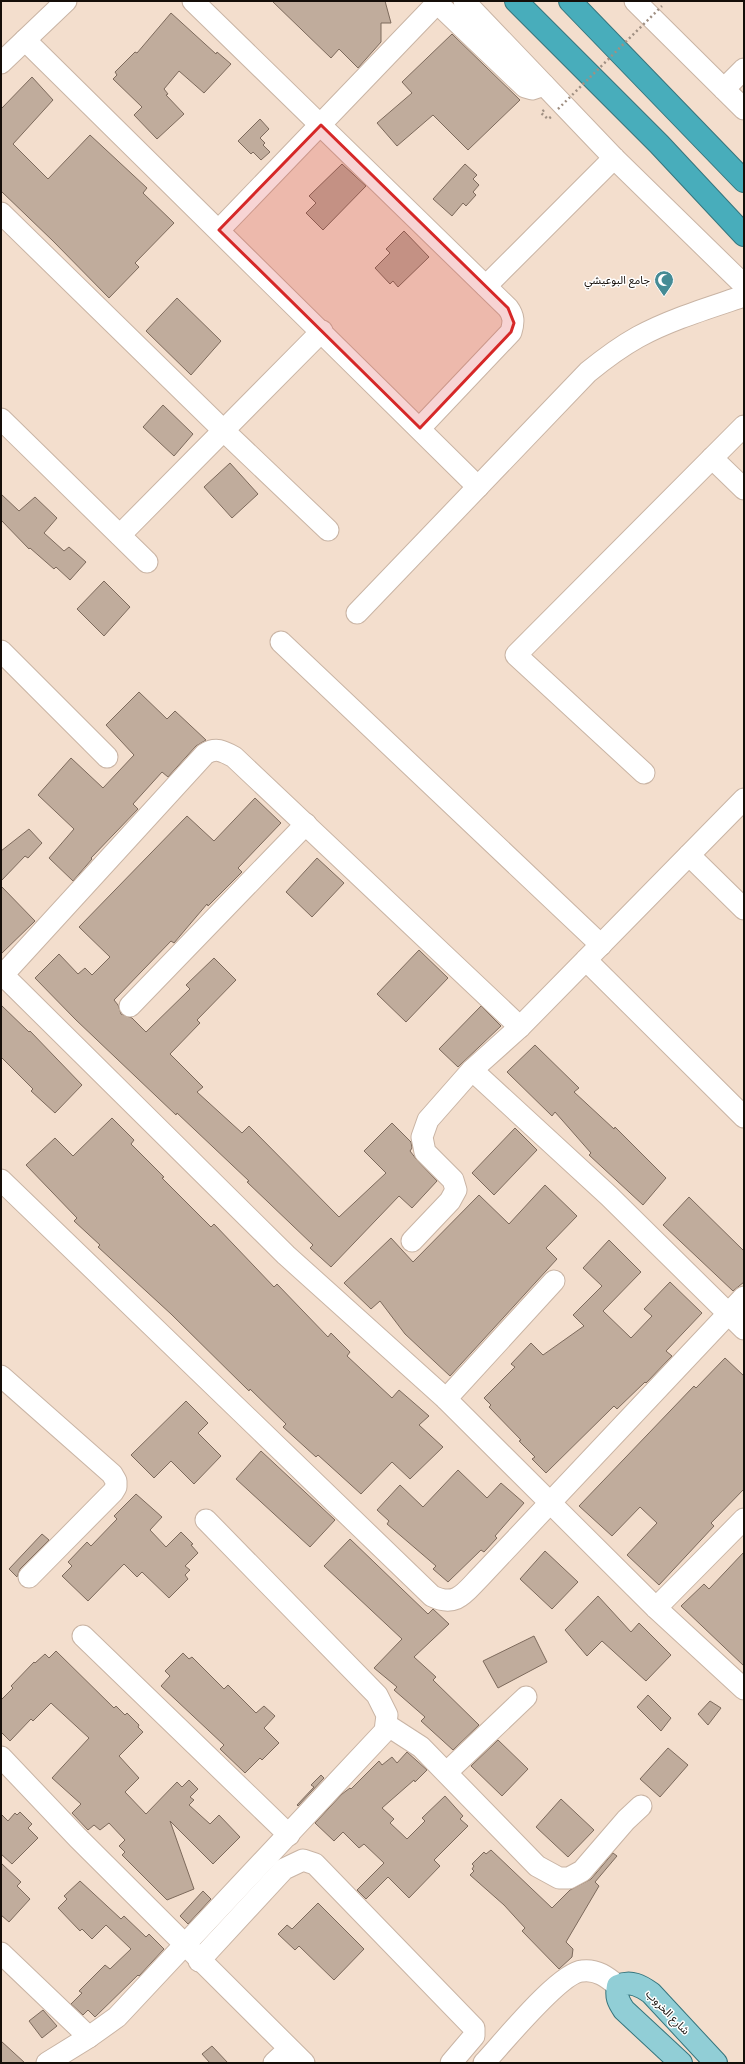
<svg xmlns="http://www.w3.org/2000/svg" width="745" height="2064" viewBox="0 0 745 2064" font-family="'Fira Sans','Noto Sans Arabic',sans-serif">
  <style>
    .building { fill: #c0ac9c; stroke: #7d6a5c }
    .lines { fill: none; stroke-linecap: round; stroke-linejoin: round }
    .minor-casing { stroke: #c9b4a4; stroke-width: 23 }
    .major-casing { stroke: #36757d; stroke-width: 24 }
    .highway-casing { stroke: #36757d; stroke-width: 24 }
    .path { stroke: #a09083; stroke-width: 2.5; stroke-dasharray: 2 3; stroke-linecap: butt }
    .minor { stroke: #fff; stroke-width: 21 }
    .major { stroke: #91ced6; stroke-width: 22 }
    .highway { stroke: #48adbb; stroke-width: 22 }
    .path-bridge { stroke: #a09083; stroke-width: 2.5; stroke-dasharray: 2 3; stroke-linecap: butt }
    .marked { fill: #d62828; fill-opacity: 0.2; stroke: #d62828; stroke-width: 3; stroke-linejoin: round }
    .labels { text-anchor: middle; stroke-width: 3; stroke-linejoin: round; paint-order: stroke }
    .poi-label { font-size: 11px; fill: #150e09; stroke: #fff; text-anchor: end }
    .street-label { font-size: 11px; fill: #150e09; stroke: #fff }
  </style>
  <rect width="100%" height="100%" fill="#f3decd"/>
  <!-- building -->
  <g class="building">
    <polygon points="272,1 385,1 391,23 381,23 381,42 358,68 339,49 331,58"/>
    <polygon points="171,13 216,54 217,52 231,64 204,93 179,71 164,89 168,94 166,95 184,114 157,139 134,115 142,107 113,79 117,75 115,72 135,52 137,53"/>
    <polygon points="452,34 520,100 468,150 433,115 397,146 377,123 412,93 402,82"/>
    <polygon points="32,77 53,100 13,144 48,179 90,135 147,188 143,193 174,223 135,263 139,267 109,298 53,241 1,191 1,109"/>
    <polygon points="260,119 269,129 260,138 265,143 263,145 270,152 261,160 253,152 251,154 238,141"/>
    <polygon points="342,164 366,186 323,230 306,213 316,203 309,196"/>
    <polygon points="465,164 477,175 473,179 479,185 473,192 476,195 466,206 463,203 452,216 433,199"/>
    <polygon points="404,231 429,257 398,287 393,281 390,284 375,268 390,253 386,249"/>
    <polygon points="177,298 221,341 191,375 146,331"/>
    <polygon points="163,405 193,434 174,456 143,427"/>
    <polygon points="230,463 258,494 232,518 204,487"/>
    <polygon points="1,494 19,511 35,497 57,518 44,533 64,551 69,547 86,562 70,580 56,567 54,569 30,548 29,549 1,520"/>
    <polygon points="104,581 130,607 104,636 77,609"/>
    <polygon points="139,692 167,719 175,711 206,740 196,746 168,777 162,772 133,804 138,809 91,858 92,859 73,881 49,858 74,829 38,795 71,758 103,788 134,755 106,725"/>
    <polygon points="255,798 281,823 238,868 242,872 208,906 207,904 174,943 171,941 114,1000 118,1005 121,1014 132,1018 146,1032 190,989 186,985 214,958 236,980 197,1020 200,1023 170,1054 203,1087 197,1092 242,1133 249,1126 339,1217 386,1173 364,1151 392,1123 411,1142 412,1148 410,1151 417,1160 437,1181 412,1208 399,1196 331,1267 310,1248 313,1245 247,1182 249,1181 177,1113 176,1115 76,1020 35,978 59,954 78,974 85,968 92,975 110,957 79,927 187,816 214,841"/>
    <polygon points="29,829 42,843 28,858 25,856 1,881 1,851"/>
    <polygon points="317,858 344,883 312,917 286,892"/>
    <polygon points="1,886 35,921 1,954"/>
    <polygon points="419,950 448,978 406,1022 377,994"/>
    <polygon points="1,1005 29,1032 30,1031 82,1085 55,1113 31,1091 33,1089 1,1057"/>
    <polygon points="481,1006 501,1026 458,1067 439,1049"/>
    <polygon points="535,1045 579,1088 574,1092 614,1129 615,1127 666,1178 643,1205 589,1155 591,1153 555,1112 552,1116 507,1072"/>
    <polygon points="112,1118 134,1140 131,1144 164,1177 162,1178 211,1227 214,1224 274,1287 277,1284 328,1337 331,1333 350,1352 347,1356 392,1398 399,1390 429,1416 419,1425 443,1447 410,1479 392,1462 361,1494 318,1455 316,1457 283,1427 286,1424 250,1389 249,1391 171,1314 98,1247 100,1245 74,1221 77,1218 26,1165 55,1138 73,1156"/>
    <polygon points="515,1128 537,1150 494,1195 472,1173"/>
    <polygon points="545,1185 577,1216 546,1248 557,1259 450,1376 405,1334 380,1301 371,1309 344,1283 391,1238 413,1262 479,1195 509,1224"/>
    <polygon points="689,1197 744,1251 744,1282 733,1291 663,1225"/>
    <polygon points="609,1240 641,1272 603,1311 631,1338 652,1316 644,1309 670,1282 702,1313 666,1351 672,1356 646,1383 645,1382 617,1409 614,1406 546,1473 532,1459 535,1457 519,1441 521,1440 489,1407 491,1405 484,1398 515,1367 511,1364 531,1343 543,1355 584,1326 573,1315 602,1286 583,1268"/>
    <polygon points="725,1358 744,1376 744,1489 711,1523 714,1526 659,1585 627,1555 657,1523 640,1507 612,1536 579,1506 694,1386 696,1388"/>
    <polygon points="186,1401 208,1423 198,1433 221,1456 194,1484 171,1461 154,1478 131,1455"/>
    <polygon points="261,1451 335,1520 310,1547 236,1479"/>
    <polygon points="458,1470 487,1498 501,1483 524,1503 495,1536 497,1538 484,1552 481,1550 448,1582 433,1569 436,1566 387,1524 389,1521 377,1510 400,1485 423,1507"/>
    <polygon points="136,1494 162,1517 150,1530 166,1547 181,1532 193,1544 191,1545 198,1553 185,1566 190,1570 185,1575 188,1579 169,1598 142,1572 137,1577 124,1564 88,1601 62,1576 72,1566 68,1562 87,1542 91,1546 117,1519 114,1516"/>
    <polygon points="42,1534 49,1540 20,1569 17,1577 9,1569"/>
    <polygon points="350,1539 428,1614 433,1609 449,1624 414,1657 436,1677 433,1680 479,1725 453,1750 421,1721 425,1717 394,1690 397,1687 374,1668 402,1639 324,1566"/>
    <polygon points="545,1551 578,1582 552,1609 520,1579"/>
    <polygon points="744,1552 744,1666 681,1606 704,1584 709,1589"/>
    <polygon points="598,1596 631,1632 639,1623 671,1655 646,1681 602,1641 587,1656 565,1630"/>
    <polygon points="534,1636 547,1662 498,1688 483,1661"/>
    <polygon points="56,1651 114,1708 116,1706 125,1715 127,1713 139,1725 138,1727 143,1732 119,1756 139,1778 125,1792 146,1814 177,1782 182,1787 189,1780 198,1789 190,1797 194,1800 189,1805 210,1824 219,1815 240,1837 213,1864 170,1821 194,1889 167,1900 122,1855 125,1852 119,1846 125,1840 109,1823 100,1830 94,1825 88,1830 72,1813 81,1804 52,1778 89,1738 51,1703 33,1721 31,1719 10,1741 1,1732 1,1700 13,1688 11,1686 34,1662 35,1663 45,1654 49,1658"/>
    <polygon points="183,1653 189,1659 192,1657 224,1689 228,1685 256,1713 264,1706 275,1716 264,1728 279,1743 262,1760 260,1758 245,1773 220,1749 224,1745 161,1686 170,1676 165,1671"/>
    <polygon points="648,1695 671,1718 661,1731 637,1707"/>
    <polygon points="710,1701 721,1708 708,1725 698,1714"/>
    <polygon points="498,1740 528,1769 502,1796 471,1766"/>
    <polygon points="668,1748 688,1765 660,1797 640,1779"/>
    <polygon points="407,1752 427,1770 415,1782 414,1780 382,1808 394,1819 390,1823 407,1839 425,1821 422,1818 445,1796 463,1816 460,1819 468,1826 434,1860 440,1866 409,1898 388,1877 366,1899 357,1890 384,1863 364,1844 359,1848 343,1832 334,1841 315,1823 342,1794 350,1788 351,1789 379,1761 382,1765 392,1757 397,1763"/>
    <polygon points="321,1775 324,1778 298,1806 297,1805 314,1787 311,1785"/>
    <polygon points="561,1799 594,1830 568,1857 536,1827"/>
    <polygon points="20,1812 32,1824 28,1828 38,1838 12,1864 1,1854 1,1814 8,1821 15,1813 17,1815"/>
    <polygon points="491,1850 552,1908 570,1890 591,1879 613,1853 617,1856 595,1882 599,1886 566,1942 573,1949 572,1957 559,1969 522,1931 525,1928 504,1905 470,1875 474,1871 472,1869 474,1866 472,1864 484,1852 486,1854"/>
    <polygon points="1,1863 21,1882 17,1886 30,1899 9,1922 1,1915"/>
    <polygon points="80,1881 121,1919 124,1916 146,1937 149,1934 164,1949 139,1976 138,1975 95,2017 88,2010 83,2015 71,2004 82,1993 79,1991 105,1965 110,1969 131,1949 106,1925 92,1939 82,1929 80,1931 58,1908 67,1899 64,1896"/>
    <polygon points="203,1891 211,1899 188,1924 180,1916"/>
    <polygon points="318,1903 364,1949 334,1980 299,1946 295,1950 278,1934 287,1925 292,1929"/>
    <polygon points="43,2010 57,2026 42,2038 29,2021"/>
    <polygon points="1,2041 25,2063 1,2063"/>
    <polygon points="212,2046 228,2063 210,2063 202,2054"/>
  </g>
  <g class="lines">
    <!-- minor casing -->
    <g class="minor-casing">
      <g id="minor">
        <path d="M193 1 508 308C514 316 514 322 511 332L420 428"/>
        <polyline points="435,1 525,87 532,89 544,85"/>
        <polyline points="464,1 614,158 744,285"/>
        <polyline points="635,1 744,109"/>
        <polyline points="25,40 478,487"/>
        <polyline points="1,63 66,1"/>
        <polyline points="724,89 744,69"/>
        <polyline points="1,213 223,430 328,530"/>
        <polyline points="219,230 439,1"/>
        <polyline points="486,286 614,158"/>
        <polyline points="1,419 147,562"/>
        <polyline points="712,458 744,489"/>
        <polyline points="120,535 322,331"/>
        <path d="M357 613 588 372C604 359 620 347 638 337 671 319 709 308 744 296"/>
        <polyline points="281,642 601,945"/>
        <polyline points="1,651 107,757"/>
        <polyline points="644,773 516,655 744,426"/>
        <polyline points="689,855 744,909"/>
        <polyline points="586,960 744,1117"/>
        <polyline points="3,975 286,1255 446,1399 656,1608 744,1689"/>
        <path d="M1 977 205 754C216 747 223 751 234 757L520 1027"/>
        <polyline points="130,1006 306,824"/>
        <polyline points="472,1070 609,1196 744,1329"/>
        <path d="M1 1180 432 1596C457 1608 465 1592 481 1576L744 1297"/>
        <polyline points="412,1241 450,1201 456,1190 453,1180 425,1152 422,1137 428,1120 472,1070 520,1027 744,799"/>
        <polyline points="1,1376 112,1474 116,1481 116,1487 113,1492 29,1577"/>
        <polyline points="446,1399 554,1281"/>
        <polyline points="656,1608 744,1519"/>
        <polyline points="83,1636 289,1835"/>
        <polyline points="387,1725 421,1747 537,1866 559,1878 569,1878 582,1871 626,1820 641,1806"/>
        <polyline points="1,1757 78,1838 304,2063"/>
        <polyline points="447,1772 526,1697"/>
        <polyline points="1,1953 89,2037"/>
        <polyline points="199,1961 284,1869 303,1860 315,1864 474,2028 474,2036 451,2063"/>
        <polyline points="47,2063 89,2037 117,2017 385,1731 387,1715 377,1695 206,1520"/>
        <polyline points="274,2063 289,2049"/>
        <path d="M484 2063C502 2044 559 1973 582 1971 597 1969 607 1977 618 1986"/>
      </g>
    </g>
    <!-- major casing -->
    <g class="major-casing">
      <path id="major" d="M681 2063 624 2010C618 2001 616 1997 618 1986 631 1980 641 1986 651 1993L716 2063"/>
    </g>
    <!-- highway casing -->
    <g class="highway-casing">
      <g id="highway">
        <polyline points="516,1 659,144 744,235"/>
        <polyline points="570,1 744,181"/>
      </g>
    </g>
    <!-- path -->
    <polyline class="path" points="544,110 541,113 548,119 551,117"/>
    <!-- minor -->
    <use href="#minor" class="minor"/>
    <!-- major -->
    <use href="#major" class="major"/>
    <!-- highway -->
    <use href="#highway" class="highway"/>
    <!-- path-bridge -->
    <polyline class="path-bridge" points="558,109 662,6"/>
  </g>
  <!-- marked area -->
  <path class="marked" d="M321 125 508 308 514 323 511 332 420 428 219 230Z"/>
  <!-- icons -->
  <defs>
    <g id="mosque-pin" transform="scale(1)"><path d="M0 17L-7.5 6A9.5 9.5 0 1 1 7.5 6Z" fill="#458b95" stroke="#fff"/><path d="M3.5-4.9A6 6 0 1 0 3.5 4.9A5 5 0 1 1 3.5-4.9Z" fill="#fff"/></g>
  </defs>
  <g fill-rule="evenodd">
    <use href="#mosque-pin" x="664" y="280"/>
  </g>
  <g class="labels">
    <!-- poi labels -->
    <g class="poi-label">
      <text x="650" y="284">جامع البوعيشي</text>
    </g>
    <!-- street labels -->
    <g class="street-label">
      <text transform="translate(668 2012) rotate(46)" y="4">شارع الخروب</text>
    </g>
  </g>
  <!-- border -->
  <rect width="745" height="2064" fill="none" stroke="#150e09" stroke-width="4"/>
</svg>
